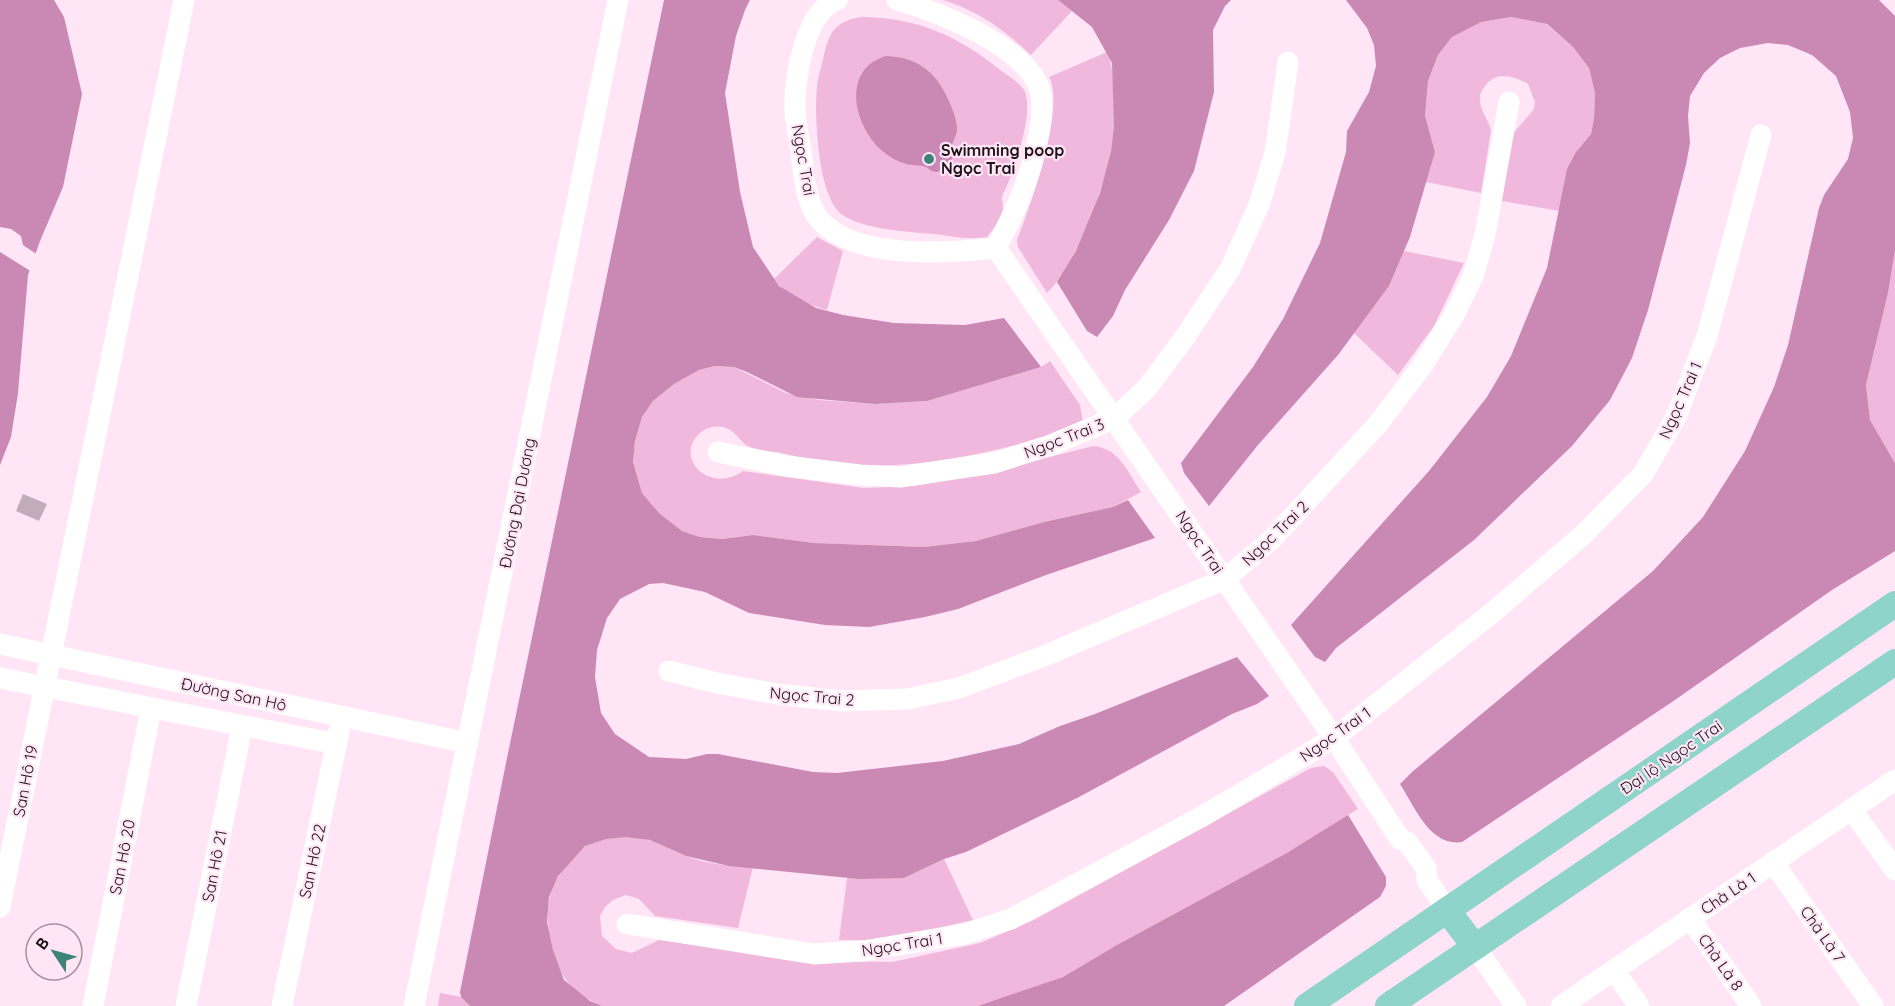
<svg xmlns="http://www.w3.org/2000/svg" width="1895" height="1006" viewBox="0 0 1895 1006" font-family="Quicksand,sans-serif">
  <style>
    .green { fill: #f0b8dc }
    .water { fill: #ca88b5 }
    .pier { fill: #ffe5f5 }
    .building { fill: #c2abba }
    .lines { fill: none; stroke-linecap: round; stroke-linejoin: round }
    .minor { stroke: #fff; stroke-width: 21 }
    .major { stroke: #8fd4cb; stroke-width: 26 }
    .poi-dot { fill: #3e8378; stroke: #ffe5f5; stroke-width: 2 }
    .labels { text-anchor: middle; stroke-width: 4.5; stroke-linejoin: round; paint-order: stroke }
    .poi-label { font-size: 16px; font-weight: bold; fill: #1a1217; stroke: #ffe5f5; text-anchor: start }
    .street-label { font-size: 16px; fill: #1a1217; stroke: #ffe5f5 }
  </style>
  <rect width="100%" height="100%" fill="#ffe5f5"/>
  <!-- green -->
  <g class="green">
    <path d="M943 0H1058L1072 11 1031 55C1004 30 979 11 943 0Z"/>
    <path d="M862 17C915 17 959 36 1000 70 1007 75 1020 83 1024 90 1035 110 1015 168 1006 188 999 201 1003 198 1003 209 1002 220 993 229 987 237 965 240 954 236 933 234 909 232 853 229 837 210 818 187 814 116 817 86 818 76 822 65 824 55 826 47 828 37 834 30 842 21 850 19 862 17Z"/>
    <path d="M1511 17 1546 24 1573 47 1589 68 1595 93 1594 118 1591 134 1576 152 1559 211 1502 201 1512 135 1534 109 1535 102 1528 84C1514 76 1496 70 1485 86 1482 90 1479 95 1480 100 1480 111 1489 120 1491 131L1481 193 1426 182 1435 152 1425 117 1428 81 1438 55 1452 37 1468 27 1481 22Z"/>
    <path d="M1107 52C1113 65 1113 78 1113 92 1114 104 1115 117 1114 129 1110 175 1080 261 1047 293L1018 247 1017 240C1030 207 1066 107 1049 77Z"/>
    <path d="M817 237 843 251 827 310C810 306 784 294 774 279Z"/>
    <polygon points="1895,250 1895,463 1870,420 1866,385 1888,293"/>
    <polygon points="1404,251 1464,263 1434,326 1398,375 1354,333 1389,286"/>
    <path d="M1050 361 1080 405 1083 422 1078 429C997 450 915 474 831 463 813 460 795 456 777 452 769 451 759 450 750 447 740 443 737 432 726 428 717 425 707 427 700 433 673 457 709 495 743 471L864 488 914 486 992 472 1093 446C1119 448 1127 471 1141 492L1113 507 1044 522 976 541 924 547 814 543 753 535 722 539 700 537 682 531 659 513 642 493 633 462 635 441 642 417 653 401 674 384 699 370 715 366 734 367 786 393 819 400 874 404 927 401 1041 367Z"/>
    <path d="M1324 766 1333 772 1358 809 1285 854 1115 946 1063 977 991 1003 978 1006H602C567 991 558 973 550 938 545 913 548 889 563 869 569 861 577 851 586 846 604 835 632 834 652 841 664 845 674 852 686 856 706 864 731 866 753 867L738 928 655 916 639 899 626 895 613 900 605 907 600 916 602 936 616 949 632 953 659 940 811 961 892 962 980 943 1034 920 1311 768Z"/>
    <polygon points="944,859 973,920 883,940 839,940 847,878 904,878"/>
    <polygon points="440,993 461,997 470,1006 438,1006"/>
  </g>
  <!-- water -->
  <g class="water">
    <polygon points="0,0 54,0 64,17 82,94 63,187 40,241 28,275 18,393 11,437 0,465"/>
    <polygon points="664,0 750,0 745,10 736,36 725,93 740,192 753,247 779,286 816,308 843,315 894,323 965,325 1004,318 1041,367 927,401 874,404 797,397 747,372 734,367 715,366 699,370 674,384 653,401 642,417 635,441 633,462 642,493 659,513 682,531 700,537 722,539 753,535 814,543 924,547 976,541 1044,522 1113,507 1128,500 1155,538 1046,575 958,609 925,617 869,627 825,625 749,613 705,592 663,583 649,584 620,599 607,618 597,650 595,677 601,713 615,734 649,757 686,759 707,754 718,754 813,772 837,773 943,761 1019,744 1060,726 1095,714 1237,657 1269,696 1257,704 1232,714 1079,797 966,852 944,859 904,878 859,879 729,866 686,856 650,840 626,837 606,839 585,846 558,876 549,897 547,922 553,950 564,980 590,1001 602,1006 470,1006 461,997 460,992 507,758"/>
    <polygon points="1058,0 1231,0 1225,6 1213,30 1214,92 1194,171 1169,220 1125,290 1113,316 1097,337 1087,331 1057,282 1076,251 1100,193 1111,151 1114,127 1112,63 1092,27"/>
    <path d="M1346 0H1879L1895 16V250L1888 293 1866 385 1870 420 1895 463V551L1832 590 1672 702 1462 842C1430 847 1415 807 1400 784L1412 772 1653 571 1703 517 1745 451 1774 387 1788 345 1819 208 1824 195 1848 159 1853 138 1850 112 1836 76 1812 55 1788 45 1768 43 1740 48 1720 58 1704 73 1690 96 1688 116 1690 143 1686 165 1648 310 1632 358 1610 400 1572 446 1474 540 1336 648 1325 662 1315 657 1291 625 1429 471 1487 397 1511 356 1547 268 1567 169 1576 152 1591 134 1594 118 1595 93 1589 68 1573 47 1547 24 1511 17 1481 22 1452 37 1438 55 1428 81 1425 116 1435 152 1410 237 1389 286 1338 355 1258 445 1209 506 1184 473 1181 463 1253 367 1283 319 1320 243 1346 152 1347 131 1369 92 1376 66 1374 45 1367 28Z"/>
    <path d="M886 56C920 57 939 75 951 106 954 113 957 121 957 129 957 135 953 140 952 146 951 150 953 151 953 155 953 163 943 168 938 172 932 172 931 170 926 167 922 165 916 166 912 165 900 164 888 156 879 148 853 122 842 69 886 56Z"/>
    <polygon points="1348,815 1386,877 1386,886 1380,897 1224,1006 978,1006 1063,977 1115,946 1285,854"/>
  </g>
  <!-- pier -->
  <polygon class="pier" points="0,227 11,229 21,236 23,245 38,255 32,272 0,252"/>
  <!-- building -->
  <polygon class="building" points="23,494 47,504 39,521 16,511"/>
  <g class="lines">
    <!-- minor -->
    <g class="minor">
      <path d="M837 0C804 12 794 80 795 110 796 124 799 137 801 151 804 176 805 210 827 227 866 259 948 253 996 248"/>
      <path d="M897 0C938 12 1012 41 1035 79 1045 94 1042 116 1039 133 1031 178 1017 208 996 248"/>
      <polyline points="996,248 1334,738 1400,839 1407,842 1426,868 1427,880 1447,910"/>
      <polyline points="718,452 786,466 860,475 900,477 994,463 1051,445 1115,418 1147,388 1185,337 1230,269 1259,205 1275,153 1288,62"/>
      <polyline points="0,644 468,743"/>
      <polyline points="669,671 717,683 777,694 841,701 907,699 959,688 1044,656 1225,579 1273,538 1378,424 1422,366 1454,315 1473,276 1485,235 1509,102"/>
      <polyline points="0,678 337,744"/>
      <polyline points="1851,809 1895,870"/>
      <polyline points="1773,862 1873,1006"/>
      <polyline points="0,907 184,0"/>
      <polyline points="1690,918 1751,1006"/>
      <polyline points="627,924 814,954 863,951 965,934 1011,919 1203,816 1334,738 1492,613 1584,534 1643,474 1676,417 1707,336 1761,135"/>
      <polyline points="1475,947 1516,1006"/>
      <polyline points="1614,970 1639,1006"/>
      <polyline points="93,1006 151,709"/>
      <polyline points="186,1006 242,727"/>
      <polyline points="282,1006 339,731"/>
      <polyline points="414,1006 618,0"/>
      <polyline points="1561,1006 1895,780"/>
    </g>
    <!-- major -->
    <g class="major">
      <polyline points="1447,910 1475,947"/>
      <polyline points="1307,1006 1895,604"/>
      <polyline points="1388,1006 1895,662"/>
    </g>
  </g>
  <!-- markers -->
  <circle class="poi-dot" cx="929" cy="159" r="6"/>
  <g class="labels">
    <!-- poi labels -->
    <g class="poi-label">
      <text x="941" y="156">Swimming poop<tspan x="941" dy="18">Ngọc Trai</tspan></text>
    </g>
    <!-- street labels -->
    <g class="street-label">
      <text transform="translate(804 160) rotate(80)" y="6">Ngọc Trai</text>
      <text transform="translate(1680 400) rotate(-66)" y="6">Ngọc Trai 1</text>
      <text transform="translate(1064 438) rotate(-21)" y="6">Ngọc Trai 3</text>
      <text transform="translate(517 503) rotate(-79)" y="6">Đường Đại Dương</text>
      <text transform="translate(1275 533) rotate(-44)" y="6">Ngọc Trai 2</text>
      <text transform="translate(1200 542) rotate(56)" y="6">Ngọc Trai</text>
      <text transform="translate(234 694) rotate(12)" y="6">Đường San Hô</text>
      <text transform="translate(812 696) rotate(5)" y="6">Ngọc Trai 2</text>
      <text transform="translate(1335 734) rotate(-35)" y="6">Ngọc Trai 1</text>
      <text transform="translate(1671 757) rotate(-34)" y="6">Đại lộ Ngọc Trai</text>
      <text transform="translate(25 781) rotate(-79)" y="6">San Hô 19</text>
      <text transform="translate(122 857) rotate(-79)" y="6">San Hô 20</text>
      <text transform="translate(312 861) rotate(-78)" y="6">San Hô 22</text>
      <text transform="translate(214 866) rotate(-79)" y="6">San Hô 21</text>
      <text transform="translate(1728 893) rotate(-34)" y="6">Chà Là 1</text>
      <text transform="translate(1823 934) rotate(55)" y="6">Chà Là 7</text>
      <text transform="translate(902 944) rotate(-9)" y="6">Ngọc Trai 1</text>
      <text transform="translate(1721 962) rotate(55)" y="6">Chà Là 8</text>
    </g>
  </g>
  <!-- north arrow -->
  <g transform="translate(54 952) rotate(306)"><circle r="28" fill="#ffe5f5" stroke="#a3919c" stroke-width="1.5"/>
  <path d="M0-4.5L10 22L0 15L-10 22Z" fill="#3e8378"/>
  <text y="-9" font-size="16" font-weight="bold" text-anchor="middle" fill="#1a1217">B</text>
  </g>
</svg>
